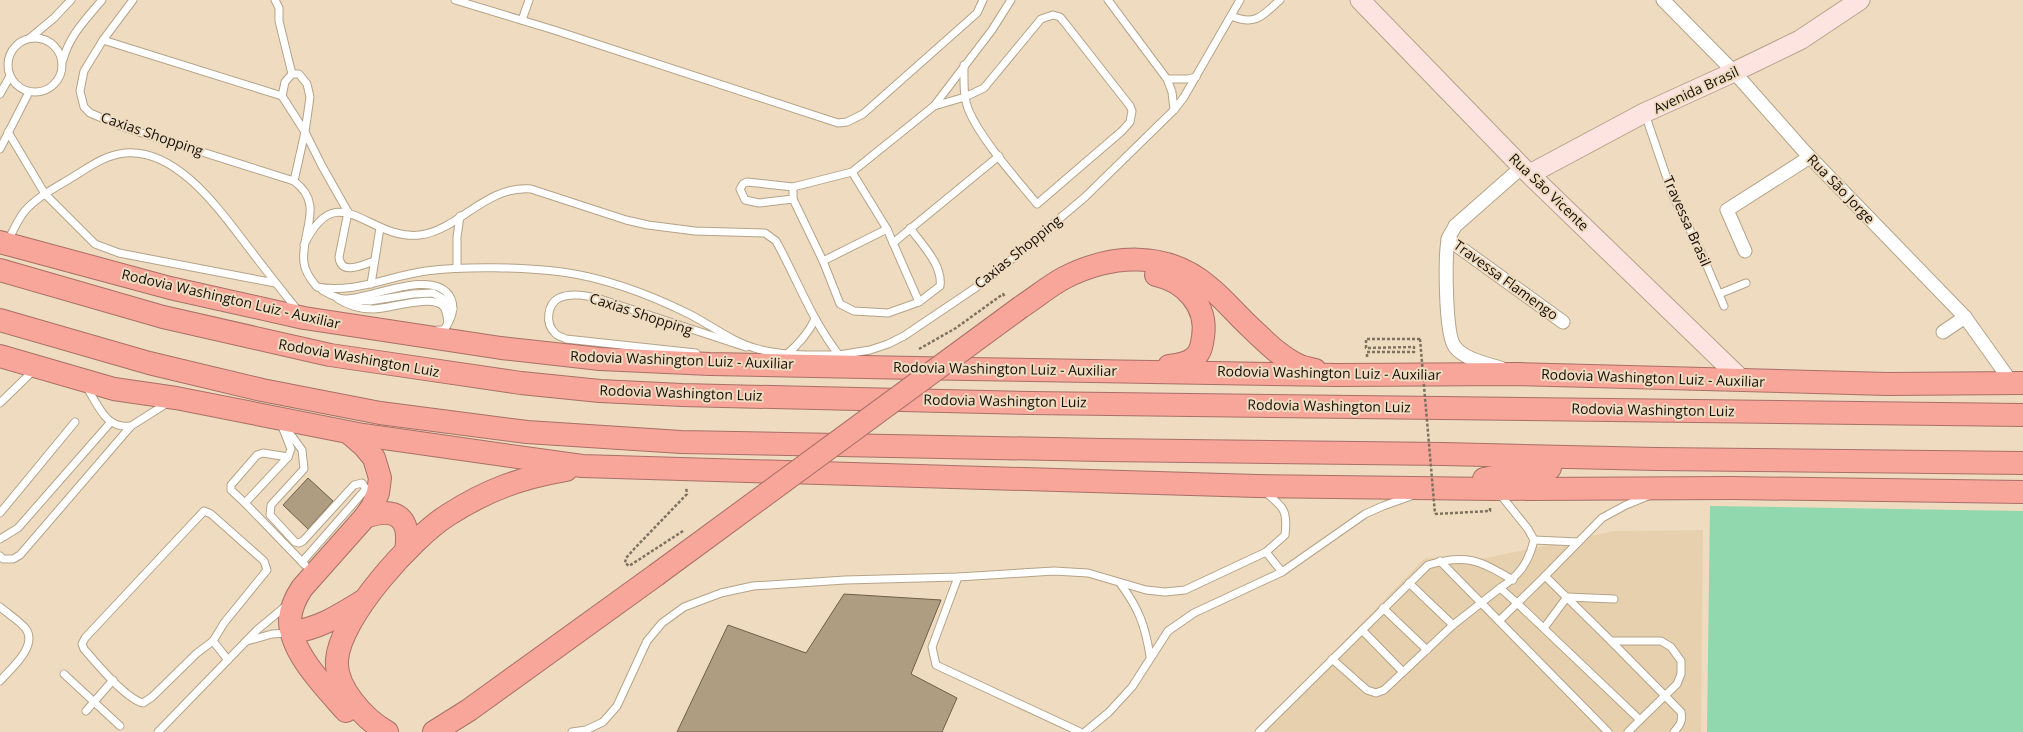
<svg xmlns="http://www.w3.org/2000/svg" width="2023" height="732" viewBox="0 0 2023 732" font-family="'Open Sans',sans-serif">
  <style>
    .built { fill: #e7d0ae }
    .green { fill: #91d8ae }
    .building { fill: #af9d82; stroke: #6f5f46 }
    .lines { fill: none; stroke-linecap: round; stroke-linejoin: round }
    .lane-casing { stroke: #b4a388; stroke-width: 9 }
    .street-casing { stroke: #b4a388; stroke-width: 15 }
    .secondary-casing { stroke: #b4a388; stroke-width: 21 }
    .highway-casing { stroke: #a87066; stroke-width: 24 }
    .path { stroke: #7e715f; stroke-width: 2.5; stroke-dasharray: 3 2; stroke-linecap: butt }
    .lane { stroke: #fff; stroke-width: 7 }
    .street { stroke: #fff; stroke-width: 13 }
    .secondary { stroke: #fde4e1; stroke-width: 19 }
    .highway { stroke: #f8a59a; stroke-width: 22 }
    .highway-bridge-casing { stroke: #a87066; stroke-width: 24; stroke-linecap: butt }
    .path-bridge { stroke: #7e715f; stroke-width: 2.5; stroke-dasharray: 3 2; stroke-linecap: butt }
    .highway-bridge { stroke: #f8a59a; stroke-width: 22 }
    .labels { text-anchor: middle; stroke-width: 4; stroke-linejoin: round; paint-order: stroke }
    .street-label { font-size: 14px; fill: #140e05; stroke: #efdcc0 }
  </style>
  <rect width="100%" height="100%" fill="#efdcc0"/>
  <!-- built -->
  <polygon class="built" points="1703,530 1701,732 1256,732 1425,558 1486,558 1615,531"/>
  <!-- green -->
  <polygon class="green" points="1710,506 2023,511 2023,732 1707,732"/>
  <!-- building -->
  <g class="building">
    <polygon points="308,478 333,501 308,529 283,505"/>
    <polygon points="844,594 941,600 911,674 957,698 942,732 677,732 728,625 806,653"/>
  </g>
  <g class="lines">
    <!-- lane casing -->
    <g class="lane-casing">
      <g id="lane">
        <path d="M133 0 103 40 84 71 80 91 84 107 90 113 126 128 294 181C326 205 300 232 304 263 305 272 311 280 317 287 354 294 389 276 426 271 466 266 522 267 562 272 606 278 651 295 691 315 712 326 734 343 758 349 784 356 812 355 839 355 812 321 797 279 776 241L765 233 695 231 648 225 626 220 531 189C486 185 459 230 420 235 368 241 338 174 304 245"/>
        <polyline points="275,0 279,8 279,21 292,74"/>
        <polyline points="455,0 554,30 838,123 847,122 863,114 977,13 983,0"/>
        <polyline points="1108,0 1167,79 1172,92 1174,110"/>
        <path d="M1231 16C1256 26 1262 16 1280 0"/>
        <polyline points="522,20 529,0"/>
        <circle cx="35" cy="65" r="27"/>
        <polyline points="30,38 54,18 71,0"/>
        <polyline points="103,40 282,96"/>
        <path d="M63 60C69 36 86 19 102 0"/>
        <polyline points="1167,79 1188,79 1196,77"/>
        <polyline points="0,94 10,76"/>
        <path d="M934 106 965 97 984 88 1041 19 1053 15 1060 17 1065 23 1130 106 1132 111 1130 122 1122 131 1037 204C1016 178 982 141 969 111 963 97 964 81 964 65"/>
        <polyline points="1645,114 1673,196 1701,252 1724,306"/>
        <polyline points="8,132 45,194 95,244 119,253 275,283"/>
        <polyline points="0,149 29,92"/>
        <polyline points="852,172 887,229 919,302"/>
        <polyline points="294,181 305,132 310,97 307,84 299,74 292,74 285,82 282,96 305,132 322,166 348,212"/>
        <path d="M793 187V199L823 261 840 304 854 311 888 313 919 302 940 286C943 265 922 245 910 228"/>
        <polyline points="793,199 759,203 745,200 740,189 743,184 747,182 793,187 852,172 934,106 992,30 1011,0"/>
        <path d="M348 212 339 257C341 276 362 265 374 261"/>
        <path d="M8 241C13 231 17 221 24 212 37 196 59 186 76 175 92 165 106 155 125 153 179 148 223 215 252 252 267 272 283 292 299 312"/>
        <polyline points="893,243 999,156"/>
        <polyline points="823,261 887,229"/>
        <polyline points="457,268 457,237 460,216"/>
        <polyline points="371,284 380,228"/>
        <path d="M322 290C329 294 337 299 345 299 371 299 430 269 449 295 457 307 451 319 444 330H437"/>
        <polyline points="1719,294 1746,283"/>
        <path d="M338 299C349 306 360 309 373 309 389 309 431 294 443 306 447 310 447 317 448 323"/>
        <polyline points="351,300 370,301 413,294 433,293 445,300 453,309"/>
        <path d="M696 353 566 339C562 337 557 336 555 333 545 324 547 304 559 298 571 292 588 296 600 299L746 347"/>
        <path d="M786 355C799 344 808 334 815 319"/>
        <polyline points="839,355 870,350 888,344 904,336 987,280 1085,197 1174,110 1184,97 1240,0"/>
        <path d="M86 386C99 406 105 429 131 426"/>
        <polyline points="0,403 34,370"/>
        <polyline points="283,424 302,450 304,469 271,505 270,515 295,542 299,543 303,541 354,485 362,483 366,489 302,562"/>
        <polyline points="283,429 291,449 288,457 245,503 305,565"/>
        <path d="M1499 493 1528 529 1534 540C1529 562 1519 576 1500 588L1517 603 1640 720 1677 684 1681 674V661L1671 647 1661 641H1611L1545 576 1602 518 1626 505 1648 496"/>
        <polyline points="245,503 231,490 231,485 257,455 263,453 288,457"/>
        <path d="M204 511 211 514 264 561 267 570 224 623 213 641 197 653 152 697 143 703C125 698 97 664 84 649L82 644 85 638Z"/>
        <polyline points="0,513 75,422"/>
        <polyline points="0,539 18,528 110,423"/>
        <polyline points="1534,540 1578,542"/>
        <polyline points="1266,552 1282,572"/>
        <polyline points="0,556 3,559 13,559 20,555 131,426 169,402"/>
        <polyline points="1440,561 1608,732"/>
        <polyline points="958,577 932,647 936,665 1080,732"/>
        <path d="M1120 583C1139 609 1145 625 1150 656"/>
        <polyline points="1409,583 1453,625"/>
        <path d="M0 607C8 614 20 621 26 629 38 647 10 669 0 681"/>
        <polyline points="1383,608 1427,650"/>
        <polyline points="1499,621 1545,576"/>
        <polyline points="1544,628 1567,597 1614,599"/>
        <polyline points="1362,630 1403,672"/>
        <polyline points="213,641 228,660"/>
        <polyline points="247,641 272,634 290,633"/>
        <path d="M1611 641 1681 712C1683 721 1680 725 1674 732"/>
        <polyline points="1332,659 1367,690 1376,693 1384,690 1453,625 1500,588"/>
        <polyline points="64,674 120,726"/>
        <polyline points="86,711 113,680"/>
        <polyline points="158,732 257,630 287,605"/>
        <path d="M572 732 586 730 603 722 617 706 647 641 662 623 684 607 721 593 753 586 845 580 958 577 1054 571 1088 573 1146 590 1165 592 1185 590 1266 552 1285 535C1288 511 1284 507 1265 492"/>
        <polyline points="1085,732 1109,712 1132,687 1168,631 1194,613 1282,572 1365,514 1383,506 1411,496"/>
        <path d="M1259 732 1428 565C1467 553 1480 561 1513 580"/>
        <polyline points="1628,732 1640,720"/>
      </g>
    </g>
    <!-- street casing -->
    <g class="street-casing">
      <g id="street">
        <polyline points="1663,0 1734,72 1804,151 1965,317 2012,383"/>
        <polyline points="1448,239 1563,322"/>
        <polyline points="1745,251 1727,210 1810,157"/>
        <polyline points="1943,332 1965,317"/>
        <path d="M1503 369C1489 364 1465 360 1455 347 1445 335 1445 258 1448 240 1449 235 1453 231 1455 226L1522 167"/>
      </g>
    </g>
    <!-- secondary casing -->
    <g class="secondary-casing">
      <g id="secondary">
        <polyline points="1360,0 1522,167 1742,380"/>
        <polyline points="1530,174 1644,113 1734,72 1800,40 1860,0"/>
      </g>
    </g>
    <!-- highway casing -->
    <g class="highway-casing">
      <g id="highway">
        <polyline points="0,242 170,288 304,318 501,348 600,359 710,364 967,369 1338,375 1519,374 1887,384 2023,383"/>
        <polyline points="0,270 163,317 330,355 521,383 600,391 682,395 1030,403 2023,415"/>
        <path d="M1156 275C1185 281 1208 306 1203 337 1202 344 1201 352 1195 357 1188 364 1178 365 1169 366"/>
        <path d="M1021 307C1035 298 1049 286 1064 278 1111 254 1166 250 1209 287 1224 299 1236 314 1250 327 1264 340 1280 357 1298 365 1303 368 1310 368 1315 370"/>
        <polyline points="0,320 149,363 262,390 380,413 527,432 681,442 1102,450 1444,454 1656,459 2023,463"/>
        <polyline points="0,356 114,389 176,398 363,435 582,466 1257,486 1495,489 1733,488 2023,492"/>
        <polyline points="1484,479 1528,470 1550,468"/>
        <path d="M365 517C397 506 411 518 406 551"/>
        <path d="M292 632C319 629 340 615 363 601"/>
        <path d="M346 711C326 688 289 652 290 619 291 607 296 597 302 588L365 517 372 507 378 493 380 478 374 458 364 446 349 433"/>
        <path d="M387 732C364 719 335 687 337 660 340 617 412 538 448 515 487 490 520 478 566 470"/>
        <polyline points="434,732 469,710 656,575"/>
      </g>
    </g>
    <!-- path -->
    <g class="path">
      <polyline points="919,349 956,328 1003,294 1005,297"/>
      <polyline points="1367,357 1367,352 1414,352 1414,347 1366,348 1366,339 1420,339"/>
      <polyline points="1435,514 1490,511 1490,507"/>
      <polyline points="683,531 629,566 625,563 626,558 635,548 687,494 686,487"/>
    </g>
    <!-- lane -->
    <use href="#lane" class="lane"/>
    <!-- street -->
    <use href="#street" class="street"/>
    <!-- secondary -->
    <use href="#secondary" class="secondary"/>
    <!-- highway -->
    <use href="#highway" class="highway"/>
    <!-- highway-bridge casing -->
    <g class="highway-bridge-casing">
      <polyline id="highway-bridge" points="656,575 1021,307"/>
    </g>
    <!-- path-bridge -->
    <polyline class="path-bridge" points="1420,339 1435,514"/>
    <!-- highway-bridge -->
    <use href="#highway-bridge" class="highway-bridge"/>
  </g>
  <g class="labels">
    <!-- street labels -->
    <g class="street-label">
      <text transform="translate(1696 90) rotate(-25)" y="5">Avenida Brasil</text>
      <text transform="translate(152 134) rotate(19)" y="5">Caxias Shopping</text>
      <text transform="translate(1841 189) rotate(46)" y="5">Rua São Jorge</text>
      <text transform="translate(1549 192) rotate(44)" y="5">Rua Sāo Vicente</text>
      <text transform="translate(1687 221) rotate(66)" y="5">Travessa Brasil</text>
      <text transform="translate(1018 252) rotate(-39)" y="5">Caxias Shopping</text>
      <text transform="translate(1506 280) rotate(36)" y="5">Travessa Flamengo</text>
      <text transform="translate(231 299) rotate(13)" y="5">Rodovia Washington Luiz - Auxiliar</text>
      <text transform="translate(641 314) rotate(18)" y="5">Caxias Shopping</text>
      <text transform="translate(359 358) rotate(10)" y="5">Rodovia Washington Luiz</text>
      <text transform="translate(682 360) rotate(2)" y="5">Rodovia Washington Luiz - Auxiliar</text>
      <text transform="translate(1005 369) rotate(1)" y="5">Rodovia Washington Luiz - Auxiliar</text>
      <text transform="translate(1329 373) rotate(1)" y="5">Rodovia Washington Luiz - Auxiliar</text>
      <text transform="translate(1653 378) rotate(2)" y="5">Rodovia Washington Luiz - Auxiliar</text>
      <text transform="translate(681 393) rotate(2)" y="5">Rodovia Washington Luiz</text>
      <text transform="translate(1005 401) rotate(1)" y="5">Rodovia Washington Luiz</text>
      <text transform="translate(1329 406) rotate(1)" y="5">Rodovia Washington Luiz</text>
      <text transform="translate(1653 410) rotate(1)" y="5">Rodovia Washington Luiz</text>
    </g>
  </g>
</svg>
